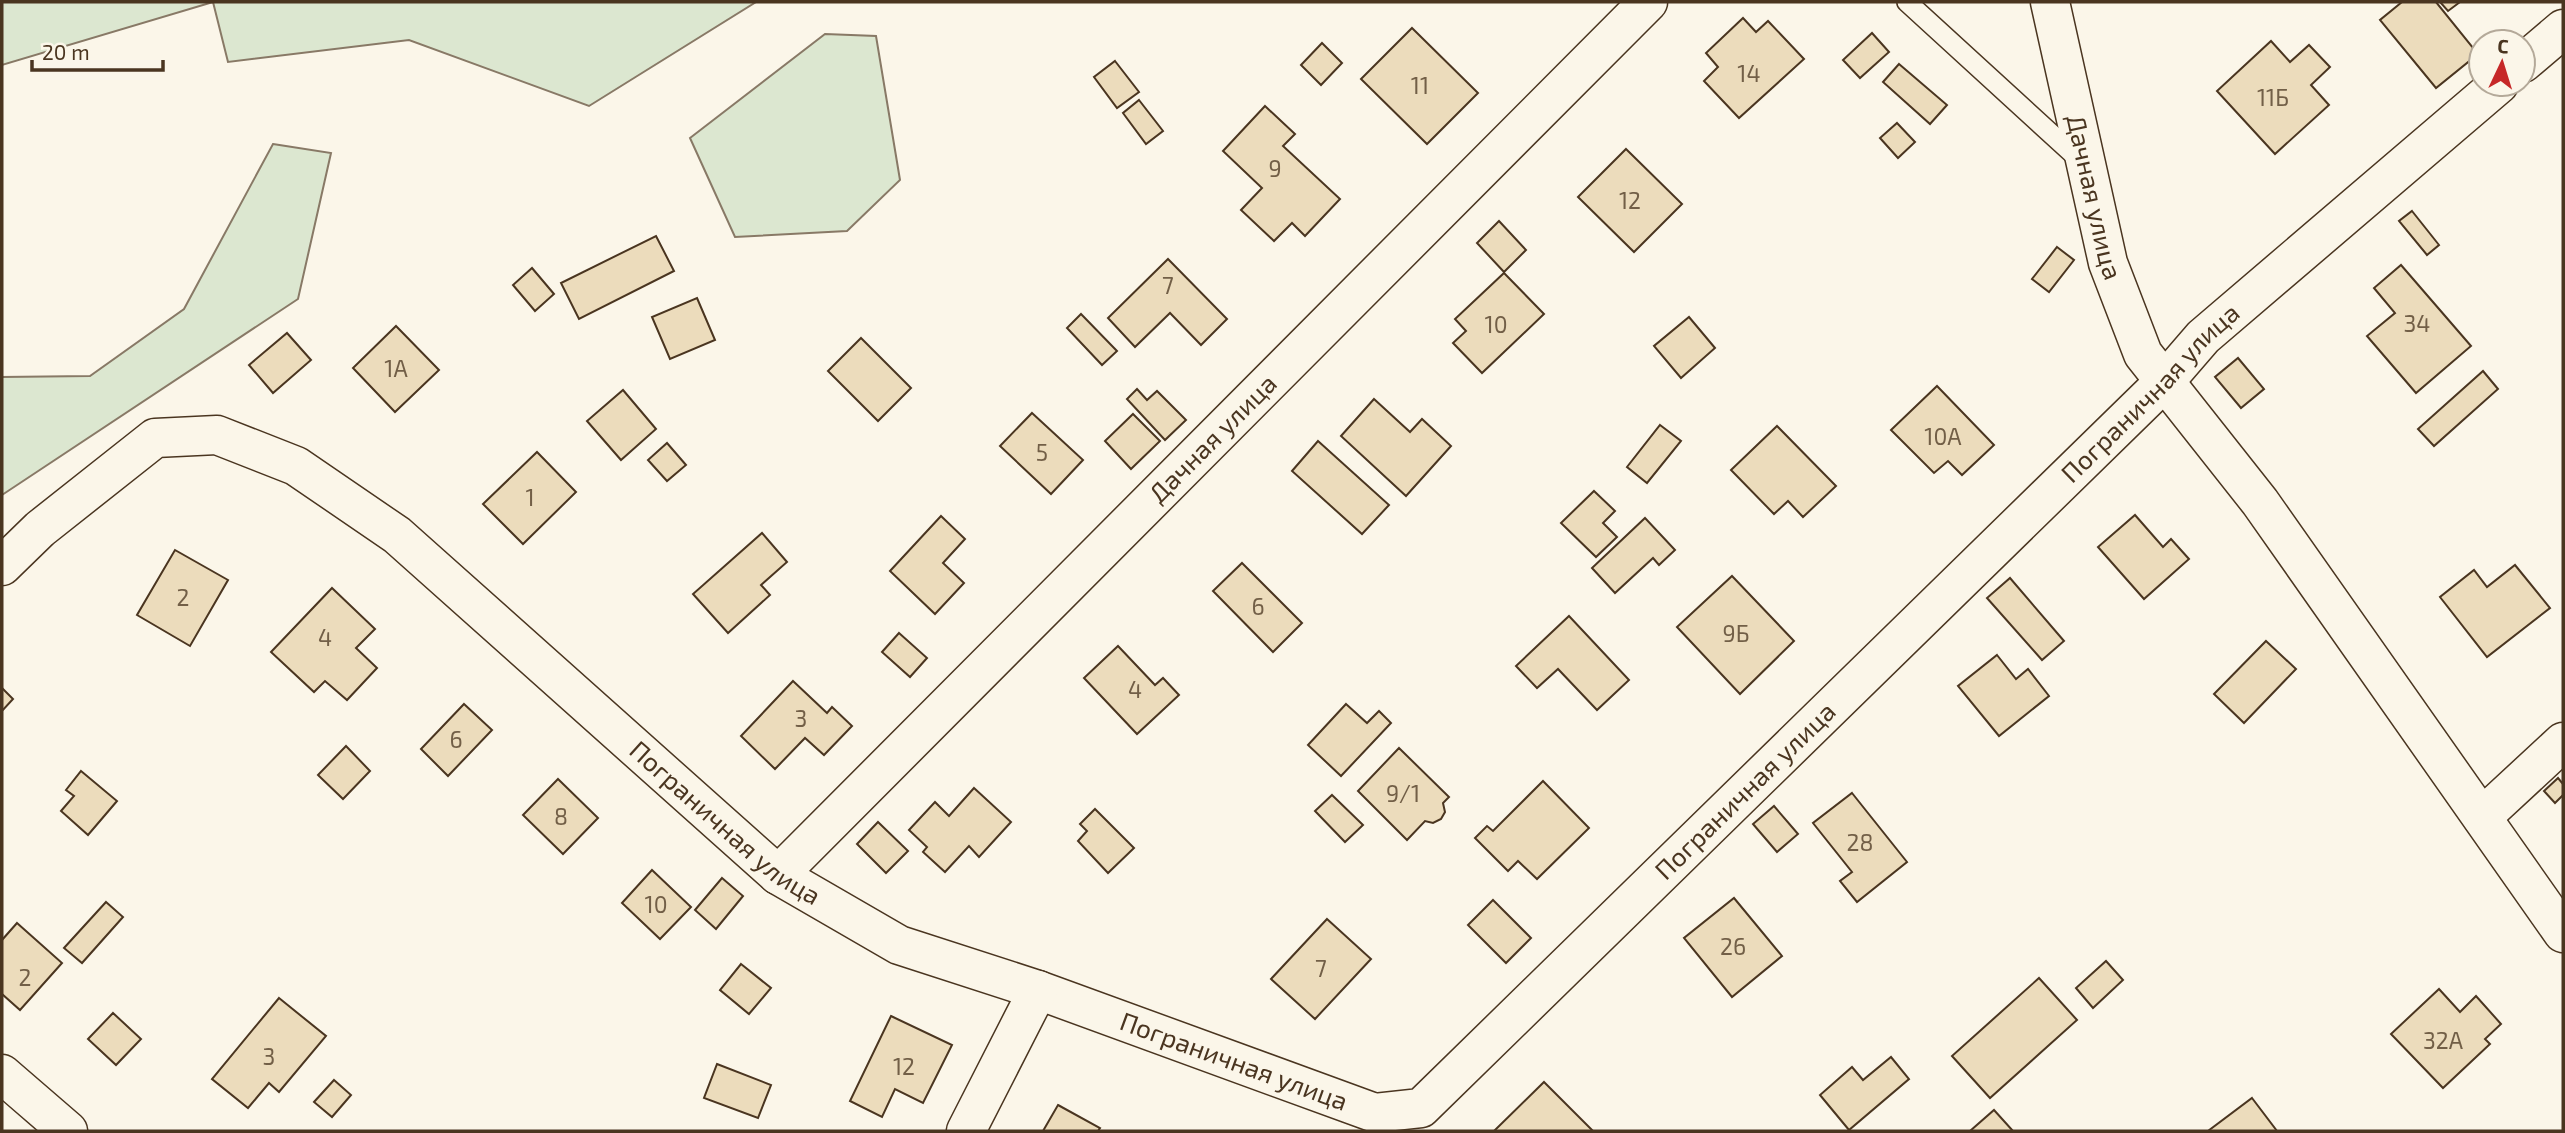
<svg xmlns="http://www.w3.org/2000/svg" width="2565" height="1133" font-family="'Exo 2',sans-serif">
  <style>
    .green { fill: #dce7d0; stroke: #887966; stroke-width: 2 }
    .building { fill: #ecdcbc; stroke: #4a3520; stroke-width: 2 }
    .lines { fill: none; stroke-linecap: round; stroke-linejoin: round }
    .lane-casing { stroke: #4a3520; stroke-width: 22 }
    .street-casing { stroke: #4a3520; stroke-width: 41 }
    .lane { stroke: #fbf6e9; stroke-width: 19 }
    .street { stroke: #fbf6e9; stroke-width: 38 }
    .labels { text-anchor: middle; stroke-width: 5; stroke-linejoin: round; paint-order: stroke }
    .number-label { font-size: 23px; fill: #725f47 }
    .street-label { font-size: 26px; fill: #4a3520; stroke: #fbf6e9 }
  </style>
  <rect width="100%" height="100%" fill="#fbf6e9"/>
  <g class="green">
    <polygon points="2,2 756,2 589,106 409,40 228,62 213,2 2,65"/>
    <polygon points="825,34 876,36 900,180 847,231 735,237 690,138"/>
    <polygon points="273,144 331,153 298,299 2,495 2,377 90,376 184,309"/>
  </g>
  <g class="building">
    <polygon points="2402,2 2436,2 2478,54 2436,88 2380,20"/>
    <polygon points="2440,2 2460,2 2448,11"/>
    <polygon points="1743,18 1756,32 1768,21 1804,59 1739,118 1704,81 1718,67 1706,53"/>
    <polygon points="1412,28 1478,93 1427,144 1361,79"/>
    <polygon points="1872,33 1889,52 1860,78 1843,60"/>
    <polygon points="2271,41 2290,62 2309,45 2330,67 2311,85 2329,105 2275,154 2217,91"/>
    <polygon points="1322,43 1342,63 1321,85 1301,65"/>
    <polygon points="1115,61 1139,92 1117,108 1094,77"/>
    <polygon points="1899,64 1947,105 1930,124 1883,82"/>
    <polygon points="1139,100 1163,131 1146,144 1123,113"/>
    <polygon points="1265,106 1295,134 1283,146 1340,199 1305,236 1292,223 1274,241 1241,210 1262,188 1223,151"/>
    <polygon points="1897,123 1915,142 1898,158 1880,138"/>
    <polygon points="1626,149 1682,204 1634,252 1578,197"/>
    <polygon points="2412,211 2439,245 2427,255 2399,221"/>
    <polygon points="1499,221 1526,250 1504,272 1477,243"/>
    <polygon points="656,236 674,271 579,319 561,283"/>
    <polygon points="2057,247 2074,260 2049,292 2032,279"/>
    <polygon points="1168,259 1227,319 1201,345 1170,313 1135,347 1108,318"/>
    <polygon points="2401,265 2471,346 2416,393 2367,336 2395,313 2374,288"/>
    <polygon points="532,268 554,294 535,311 513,285"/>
    <polygon points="1504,273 1544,314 1482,373 1453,343 1466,331 1455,319"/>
    <polygon points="697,298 715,340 670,359 652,317"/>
    <polygon points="1081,314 1117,351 1102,365 1067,328"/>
    <polygon points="1689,317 1715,348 1681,378 1654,346"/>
    <polygon points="396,326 439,370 395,412 353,368"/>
    <polygon points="287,333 311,360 273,393 249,365"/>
    <polygon points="861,338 911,388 878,421 828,371"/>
    <polygon points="2238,358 2264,389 2241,408 2215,377"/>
    <polygon points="2483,371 2498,389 2434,446 2418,429"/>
    <polygon points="1937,386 1994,445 1962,475 1948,461 1934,473 1891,430"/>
    <polygon points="1137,389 1147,400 1157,391 1186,420 1165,440 1127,399"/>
    <polygon points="623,390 656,429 621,460 587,421"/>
    <polygon points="1374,399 1410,432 1422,419 1451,446 1406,496 1341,436"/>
    <polygon points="1032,413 1083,460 1051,494 1000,446"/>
    <polygon points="1133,414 1160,441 1131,469 1105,441"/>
    <polygon points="1660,425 1681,441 1647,483 1627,467"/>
    <polygon points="1777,426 1836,486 1803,517 1788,501 1774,514 1731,470"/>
    <polygon points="1318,441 1389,505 1362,534 1292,471"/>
    <polygon points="667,443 686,465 667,481 648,460"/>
    <polygon points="537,452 576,492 523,544 483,504"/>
    <polygon points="1594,491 1615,511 1603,523 1617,537 1596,557 1561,523"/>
    <polygon points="2135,515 2163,547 2171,539 2189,559 2144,599 2098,547"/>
    <polygon points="941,516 965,539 943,563 964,583 935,614 890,571"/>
    <polygon points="1645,518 1675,550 1659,565 1653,558 1615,593 1592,568"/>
    <polygon points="762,533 787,562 761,585 770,595 728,633 693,594"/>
    <polygon points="175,550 228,580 190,646 137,615"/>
    <polygon points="1242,563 1302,623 1273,652 1213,591"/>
    <polygon points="2515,565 2550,608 2487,657 2440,597 2474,570 2487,587"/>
    <polygon points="1732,576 1794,641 1740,694 1677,627"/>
    <polygon points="2010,578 2064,641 2042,660 1987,598"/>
    <polygon points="332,588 375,629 356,648 377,668 347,700 325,681 314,692 271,652"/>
    <polygon points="1569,616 1629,680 1597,710 1558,669 1537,688 1516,666"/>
    <polygon points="899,633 927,658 910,677 882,652"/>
    <polygon points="2266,641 2296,669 2244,723 2214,694"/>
    <polygon points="1118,646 1155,685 1163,678 1179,695 1137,734 1084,678"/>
    <polygon points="1997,655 2016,679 2028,669 2049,696 1999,736 1958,686"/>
    <polygon points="793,681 827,713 832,707 852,726 824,755 805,738 775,769 741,736"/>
    <polygon points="2,688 13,699 2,711"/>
    <polygon points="464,704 492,730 448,776 421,749"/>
    <polygon points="1346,704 1367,723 1379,711 1391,723 1341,776 1308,745"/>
    <polygon points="346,746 370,771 343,799 318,775"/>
    <polygon points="1399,748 1449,797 1443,803 1445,812 1441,819 1433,823 1425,821 1407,840 1358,791"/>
    <polygon points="81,771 117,801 88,835 61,811 74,796 66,790"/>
    <polygon points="2558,778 2563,784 2563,795 2555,803 2544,791"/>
    <polygon points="558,779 598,818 563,854 523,815"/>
    <polygon points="1543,781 1589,828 1537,879 1518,861 1508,871 1475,838 1487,826 1493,831"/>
    <polygon points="974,788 1011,822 979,857 969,846 945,872 923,852 927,847 909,830 935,802 949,816"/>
    <polygon points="1852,793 1907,862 1857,902 1840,881 1852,872 1813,823"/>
    <polygon points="1332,795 1363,825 1345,842 1315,811"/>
    <polygon points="1774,806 1798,834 1777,852 1753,824"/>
    <polygon points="1095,809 1134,848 1108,873 1078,841 1087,831 1080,824"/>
    <polygon points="878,822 908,851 886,873 857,844"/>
    <polygon points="652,870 691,907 660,939 622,903"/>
    <polygon points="722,878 743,896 716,929 695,910"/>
    <polygon points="1734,898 1782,956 1732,997 1684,938"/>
    <polygon points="1493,900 1531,938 1506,963 1468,925"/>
    <polygon points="106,902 123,917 82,963 64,948"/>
    <polygon points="1327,919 1371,959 1315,1019 1271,979"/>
    <polygon points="17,923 62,963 20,1010 2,994 2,940"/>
    <polygon points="2106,961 2123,980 2093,1008 2076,988"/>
    <polygon points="741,964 771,988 749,1014 720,990"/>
    <polygon points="2039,978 2077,1020 1990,1098 1952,1056"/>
    <polygon points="2439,989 2460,1012 2476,996 2501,1024 2485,1039 2490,1044 2443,1088 2391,1034"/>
    <polygon points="279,998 326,1036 279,1092 269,1083 248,1108 212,1079"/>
    <polygon points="113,1013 141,1039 116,1065 88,1039"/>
    <polygon points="891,1016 952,1045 923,1103 895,1089 882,1117 850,1101"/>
    <polygon points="1891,1057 1909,1079 1849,1130 1820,1095 1852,1067 1863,1080"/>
    <polygon points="717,1064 771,1085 758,1118 704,1098"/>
    <polygon points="334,1080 351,1095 332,1117 314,1102"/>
    <polygon points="1544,1082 1593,1131 1494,1131"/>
    <polygon points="2252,1098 2277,1131 2208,1131"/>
    <polygon points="1058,1105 1100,1128 1098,1131 1043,1131"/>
    <polygon points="1994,1110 2013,1131 1970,1131"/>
  </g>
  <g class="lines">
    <defs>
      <polyline id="lane" points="1907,2 2082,162"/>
      <g id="street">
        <path id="s1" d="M2050,2L2108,263L2143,354L2260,502L2563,933"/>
        <polyline points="2523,63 2563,29"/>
        <path id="s2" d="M2,566L40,529L155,438L217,435L296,466L397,535L778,875L899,945L1038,990L1375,1113L1421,1108L2165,381L2203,337L2499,84"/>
        <polyline points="2482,817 2563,742"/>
        <path id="s3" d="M778,875L1648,2"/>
        <polyline points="2,1074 68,1131"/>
        <polyline points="966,1131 1038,990"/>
      </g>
    </defs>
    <use href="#lane" class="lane-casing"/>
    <use href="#street" class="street-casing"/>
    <use href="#lane" class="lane"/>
    <use href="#street" class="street"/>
  </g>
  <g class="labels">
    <g class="number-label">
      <text x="1749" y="82">14</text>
      <text x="1420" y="94">11</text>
      <text x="2273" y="106">11Б</text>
      <text x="1275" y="177">9</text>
      <text x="1630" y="209">12</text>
      <text x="1168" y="294">7</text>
      <text x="2417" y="332">34</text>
      <text x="1496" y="333">10</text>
      <text x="396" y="377">1А</text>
      <text x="1943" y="445">10А</text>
      <text x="1042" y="461">5</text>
      <text x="530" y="506">1</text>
      <text x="183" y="606">2</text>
      <text x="1258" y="615">6</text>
      <text x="1736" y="642">9Б</text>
      <text x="325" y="646">4</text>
      <text x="1135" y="698">4</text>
      <text x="801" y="727">3</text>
      <text x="456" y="748">6</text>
      <text x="1403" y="802">9/1</text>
      <text x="561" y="825">8</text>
      <text x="1860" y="851">28</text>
      <text x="656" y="913">10</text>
      <text x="1733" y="955">26</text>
      <text x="1321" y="977">7</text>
      <text x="25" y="986">2</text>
      <text x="2443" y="1049">32А</text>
      <text x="269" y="1065">3</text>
      <text x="904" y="1075">12</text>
    </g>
    <g class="street-label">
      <text dy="9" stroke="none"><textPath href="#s1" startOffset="200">Дачная улица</textPath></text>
      <text dy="9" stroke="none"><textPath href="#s2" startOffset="2692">Пограничная улица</textPath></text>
      <text dy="9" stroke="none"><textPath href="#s3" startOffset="616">Дачная улица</textPath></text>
      <text dy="9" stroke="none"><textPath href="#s2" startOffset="2124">Пограничная улица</textPath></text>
      <text dy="9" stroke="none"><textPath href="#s2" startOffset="906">Пограничная улица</textPath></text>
      <text dy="9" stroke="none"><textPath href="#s2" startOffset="1474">Пограничная улица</textPath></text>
    </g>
  </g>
  <rect width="2565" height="1133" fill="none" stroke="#4a3520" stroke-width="7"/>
  <g transform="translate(2502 63) rotate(4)"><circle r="33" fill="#fbf6e9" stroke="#b4a999" stroke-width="2"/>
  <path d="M0-5L12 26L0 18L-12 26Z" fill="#c62828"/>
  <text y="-10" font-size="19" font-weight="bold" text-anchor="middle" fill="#4a3520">С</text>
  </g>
  <path d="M32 60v10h131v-10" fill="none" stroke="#4a3520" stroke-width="3.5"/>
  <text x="42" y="60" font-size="21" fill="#4a3520" stroke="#fbf6e9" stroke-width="5" paint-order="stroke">20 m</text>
</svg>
